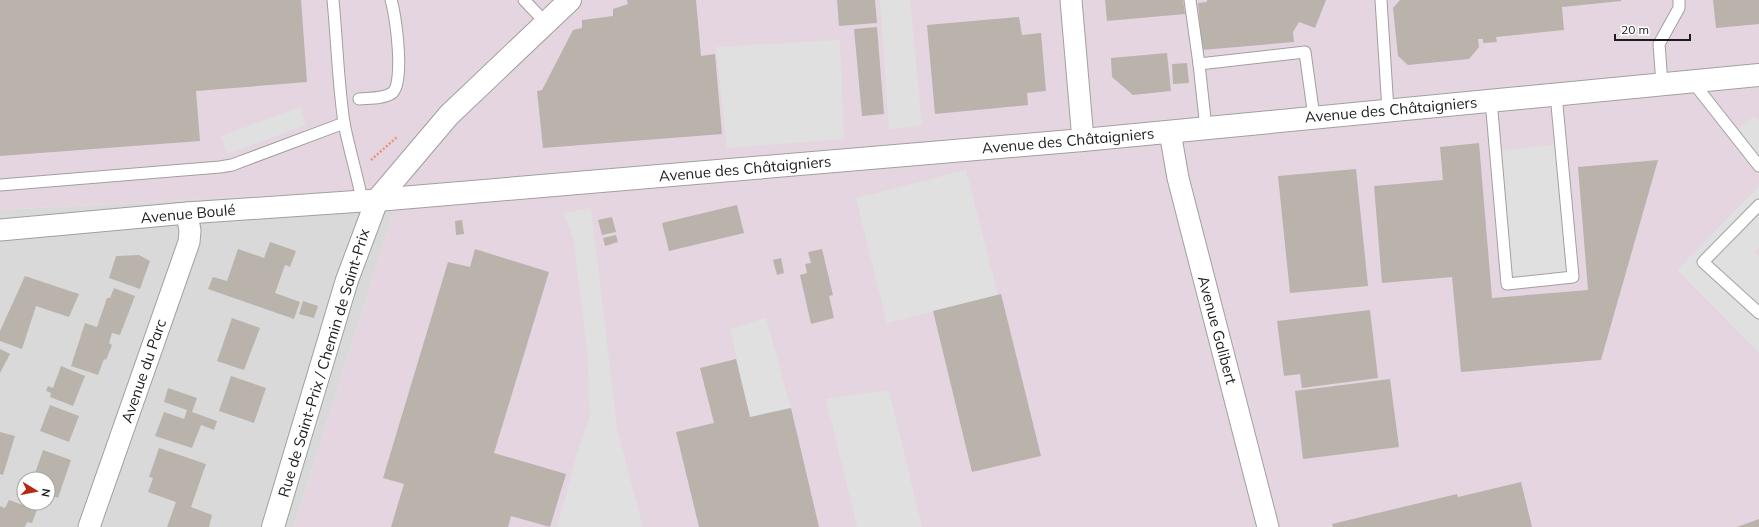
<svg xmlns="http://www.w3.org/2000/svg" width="1759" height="527" font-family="Mulish,sans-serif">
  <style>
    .residential { fill: #dad9d9; fill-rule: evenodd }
    .industrial { fill: #e5d5e0 }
    .parking { fill: #e0e0e0 }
    .building { fill: #b9b3ac }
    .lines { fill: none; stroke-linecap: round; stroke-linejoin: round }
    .service-casing { stroke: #a0a0a0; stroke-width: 13 }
    .minor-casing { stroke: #a0a0a0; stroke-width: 23 }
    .tertiary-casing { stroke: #a0a0a0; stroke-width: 24 }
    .path { stroke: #ec9275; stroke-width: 2.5; stroke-dasharray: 2 2; stroke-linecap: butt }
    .service { stroke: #fff; stroke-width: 11 }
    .minor { stroke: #fff; stroke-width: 21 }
    .tertiary { stroke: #fff; stroke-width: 22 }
    .labels { text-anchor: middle; stroke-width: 3; stroke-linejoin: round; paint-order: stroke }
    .street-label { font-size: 15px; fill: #1c1c1c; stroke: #fff }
  </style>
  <rect width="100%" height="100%" fill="#edebe3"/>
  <path class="residential" d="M401,189L294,527H0V210ZM24,479H48V503H24Z"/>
  <polygon class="industrial" points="0,0 1759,0 1759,527 294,527 401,189 0,210"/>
  <g class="parking">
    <polygon points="880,0 910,0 922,125 889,130"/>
    <polygon points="840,40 844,139 727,148 716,47"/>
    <polygon points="300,107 306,125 227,154 221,136"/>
    <polygon points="1754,116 1759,121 1759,166 1733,133"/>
    <polygon points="1561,144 1573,277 1507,284 1495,151"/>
    <polygon points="966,170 998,295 887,323 856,198"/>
    <polygon points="1759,186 1759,247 1755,252 1759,257 1759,353 1677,270"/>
    <polygon points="591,208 617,428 643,527 557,527 579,447 590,417 588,355 573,238 564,213"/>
    <polygon points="766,318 791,408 750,417 730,329"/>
    <polygon points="889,390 922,527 857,527 826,399"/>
  </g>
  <g class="building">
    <polygon points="0,0 301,0 307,82 196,91 200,141 0,156"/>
    <polygon points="627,0 696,0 701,56 715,54 722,134 543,148 537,91 542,90 573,30 582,28 582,20 613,16 613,9 628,4"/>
    <polygon points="837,0 875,0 877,23 839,26"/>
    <polygon points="1105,0 1183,0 1185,14 1107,21"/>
    <polygon points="1207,0 1326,0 1315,28 1299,22 1293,32 1294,42 1202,50 1198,3 1207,2"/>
    <polygon points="1400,0 1621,0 1621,1 1562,7 1564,30 1496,37 1497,42 1483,43 1483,39 1478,39 1479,47 1469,59 1408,65 1398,56 1393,8"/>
    <polygon points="1713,0 1759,0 1759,24 1716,28"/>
    <polygon points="1019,17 1022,35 1041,33 1046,91 1027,93 1028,105 935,114 927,25"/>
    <polygon points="877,27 884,114 862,116 854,29"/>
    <polygon points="1167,53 1171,91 1133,95 1112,77 1111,58"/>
    <polygon points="1187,63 1189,83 1173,84 1172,64"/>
    <polygon points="1479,143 1492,298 1588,290 1578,167 1658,160 1601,360 1461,372 1452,277 1382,283 1374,186 1443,180 1440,147"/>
    <polygon points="1356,169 1368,286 1290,293 1278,176"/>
    <polygon points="737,205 744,233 669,251 662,223"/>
    <polygon points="612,217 616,232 602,235 598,220"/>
    <polygon points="462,220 464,234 456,235 455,221"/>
    <polygon points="616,235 618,242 605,246 603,238"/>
    <polygon points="270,242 296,251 290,267 285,265 275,293 300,302 294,319 208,289 213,277 227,281 238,249 264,258"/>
    <polygon points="475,249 549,272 494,453 566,474 550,527 511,516 508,527 391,527 404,484 383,478 448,262 470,267"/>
    <polygon points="822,249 833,295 829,296 834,318 811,324 800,275 807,273 805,264 811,263 808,252"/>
    <polygon points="139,255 150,261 140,289 109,278 116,256"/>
    <polygon points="781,258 784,273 777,275 773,260"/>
    <polygon points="25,276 79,294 69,317 36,306 22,349 0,341 0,331"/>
    <polygon points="114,288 135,296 120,335 112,333 109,343 112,345 106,360 104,359 98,375 71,366 85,323 97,327 107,298 110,298"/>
    <polygon points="1001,294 1041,456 972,472 933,311"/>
    <polygon points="303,301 318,306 314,318 299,314"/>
    <polygon points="1370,310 1378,378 1302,388 1300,374 1284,376 1277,321"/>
    <polygon points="232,318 260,328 244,370 217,361"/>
    <polygon points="0,349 10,354 0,373"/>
    <polygon points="736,359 750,417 791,408 819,527 699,527 676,432 714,423 700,368"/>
    <polygon points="61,366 85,376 73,406 50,397 51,393 46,391 48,386 53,388"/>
    <polygon points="231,376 266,388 254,423 219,411"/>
    <polygon points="1390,379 1399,447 1303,459 1295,391"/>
    <polygon points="168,388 197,398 192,412 217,421 214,430 201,425 192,448 155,436 164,412 184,419 187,410 164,402"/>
    <polygon points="50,405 79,416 69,442 40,431"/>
    <polygon points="0,432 15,436 3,475 0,474"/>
    <polygon points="159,448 206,464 191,507 212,515 209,527 167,527 176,502 148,492 153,478 149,477"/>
    <polygon points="43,450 71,460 58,498 48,494 48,479 33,479"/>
    <polygon points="1521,482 1532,527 1333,527 1332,524 1457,494 1458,497"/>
    <polygon points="9,500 37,510 32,523 27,522 25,527 0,527 0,506 5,508"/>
    <polygon points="1759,519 1759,527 1737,527"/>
  </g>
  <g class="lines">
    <defs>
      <g id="service">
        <path d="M333,0C337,41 338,82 344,123C349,149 357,174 362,200"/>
        <polyline points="524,0 546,23"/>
        <polyline points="1190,0 1199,64"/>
        <polyline points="1381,0 1388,110"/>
        <polyline points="1692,81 1759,166"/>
        <polyline points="1662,84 1659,44 1679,8 1679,0"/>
        <path d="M359,99C369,98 383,99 392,93C405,84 396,15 391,0"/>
        <polyline points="1491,100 1507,284 1573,277 1556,94"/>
        <polyline points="1206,128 1199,64 1305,52 1314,117"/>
        <polyline points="0,185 220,167 232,165 344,123"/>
        <polyline points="1759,205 1703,262 1759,313"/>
      </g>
      <g id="minor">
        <polyline points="1071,0 1083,140"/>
        <polyline points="1170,132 1178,178 1268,527"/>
        <polyline points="0,230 187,213 377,200"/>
        <polyline points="89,527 189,242 190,231 187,213"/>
      </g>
      <g id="tertiary">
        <polyline points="377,200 1083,140 1759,75"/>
        <polyline points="273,527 347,280 377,200 449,115 570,0"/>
      </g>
    </defs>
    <use href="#service" class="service-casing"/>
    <use href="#minor" class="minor-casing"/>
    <use href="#tertiary" class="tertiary-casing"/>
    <polyline class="path" points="371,160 397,137"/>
    <use href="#service" class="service"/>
    <use href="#minor" class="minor"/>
    <use href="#tertiary" class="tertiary"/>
  </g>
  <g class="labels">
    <g class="street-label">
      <text transform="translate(1391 110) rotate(-5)" y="5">Avenue des Châtaigniers</text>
      <text transform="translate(1068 141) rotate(-5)" y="5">Avenue des Châtaigniers</text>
      <text transform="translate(745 169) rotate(-5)" y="5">Avenue des Châtaigniers</text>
      <text transform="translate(188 214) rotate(-5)" y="5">Avenue Boulé</text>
      <text transform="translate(1217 330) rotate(75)" y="5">Avenue Galibert</text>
      <text transform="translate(324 363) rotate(-73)" y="5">Rue de Saint-Prix / Chemin de Saint-Prix</text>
      <text transform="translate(144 371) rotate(-71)" y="5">Avenue du Parc</text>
    </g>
  </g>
  <g transform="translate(36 491) rotate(100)"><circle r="19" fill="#ffffff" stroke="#a4a4a4"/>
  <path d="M0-3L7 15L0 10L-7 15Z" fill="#b52a13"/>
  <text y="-6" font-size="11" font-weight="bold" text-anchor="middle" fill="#1c1c1c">N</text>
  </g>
  <path d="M1615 34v6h75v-6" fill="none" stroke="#1c1c1c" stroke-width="2"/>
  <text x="1621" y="34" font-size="12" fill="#1c1c1c" stroke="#ffffff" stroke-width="3" paint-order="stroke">20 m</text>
</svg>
